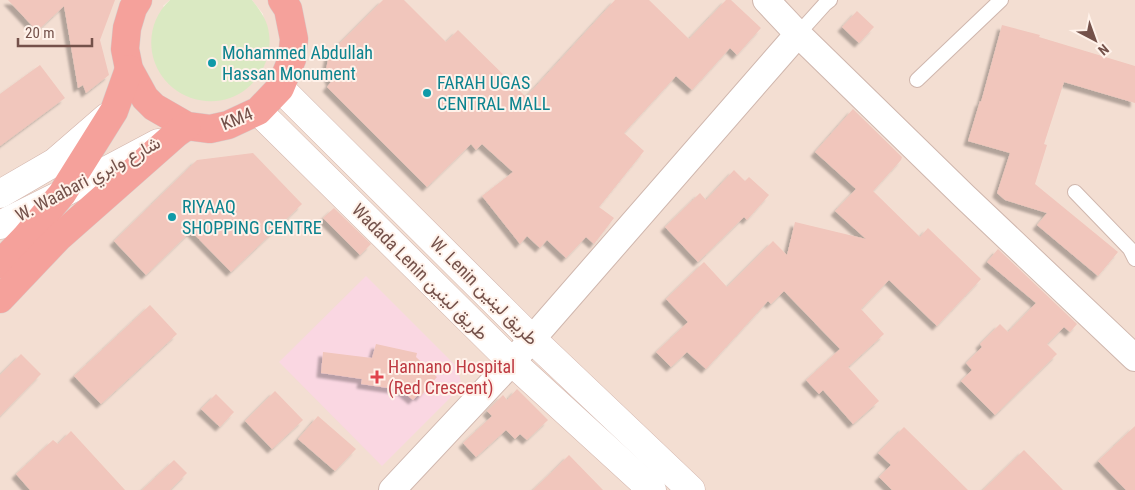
<svg xmlns="http://www.w3.org/2000/svg" width="1135" height="490" font-family="'Roboto Condensed',Vazirmatn,sans-serif">
  <style>
    .residential { fill: #f3ded2 }
    .medical { fill: #fad7e2 }
    .green { fill: #dae9c2 }
    .building { fill: #f1c6bc; filter: url(#shadow) }
    .lines { fill: none; stroke-linecap: round; stroke-linejoin: round }
    .lane-casing { stroke: #cfb6ad; stroke-width: 16 }
    .street-casing { stroke: #cfb6ad; stroke-width: 28 }
    .secondary-casing { stroke: #d2b4ab; stroke-width: 29 }
    .highway-casing { stroke: #d8cecc; stroke-width: 29 }
    .lane { stroke: #fff; stroke-width: 14 }
    .street { stroke: #fff; stroke-width: 26 }
    .secondary { stroke: #fff; stroke-width: 28 }
    .highway { stroke: #f5a19b; stroke-width: 28 }
    .culture-dot { fill: #0f9aa8; stroke: #fff2ea; stroke-width: 2 }
    .health-dot { fill: #e0444e; stroke: #fff2ea; stroke-width: 2 }
    .labels { text-anchor: middle; stroke-width: 4; stroke-linejoin: round; paint-order: stroke }
    .culture-label { font-size: 18px; fill: #0d838f; stroke: #fff2ea; text-anchor: start }
    .street-label { font-size: 18px; fill: #74514a; stroke: #fff2ea }
    .health-label { font-size: 18px; fill: #be3a42; stroke: #fff2ea; text-anchor: start }
  </style>
  <defs>
    <filter id="shadow"><feDropShadow dx="-4.5" dy="4.5" stdDeviation="1" flood-color="#0004"/></filter>
  </defs>
  <rect width="100%" height="100%" fill="#fceee4"/>
  <polygon class="residential" points="0,0 170,0 163,6 247,88 261,73 268,54 263,14 252,0 1135,0 1135,490 0,490"/>
  <polygon class="medical" points="366,276 457,367 462,386 382,466 279,362"/>
  <path class="green" d="M170,0H252C260,10 268,21 269,34C273,60 256,89 230,98C196,110 158,88 152,52C149,33 155,14 170,0Z"/>
  <g class="building">
    <polygon points="8,0 115,0 100,40 109,75 86,93 83,85 78,88 64,6 37,31"/>
    <polygon points="383,0 404,0 446,42 458,30 526,97 615,0 649,0 689,39 726,0 731,0 761,28 737,55 730,48 692,90 676,76 624,133 644,151 599,207 614,218 594,244 586,237 566,258 547,240 540,248 527,236 520,244 482,196 513,172 482,144 476,150 471,144 427,187 327,87 331,82 326,70 329,54"/>
    <polygon points="857,11 874,27 859,43 842,27"/>
    <polygon points="1002,25 1040,35 1039,37 1135,66 1135,103 1064,82 1044,144 1047,145 1035,184 1118,252 1098,276 1037,225 1047,213 1005,200 997,193 1010,153 968,141 980,101 981,102"/>
    <polygon points="40,65 65,98 0,146 0,94"/>
    <polygon points="853,109 902,157 901,160 873,191 920,237 928,228 981,279 937,326 889,280 861,309 884,334 848,367 879,401 853,424 823,390 819,394 806,380 840,349 784,291 771,304 768,301 706,369 687,352 671,367 656,352 688,322 666,299 704,262 727,287 773,241 787,255 795,222 866,239 835,211 856,189 815,152"/>
    <polygon points="253,153 302,204 231,272 191,231 146,275 114,241 197,160"/>
    <polygon points="734,170 745,181 749,177 769,195 747,220 744,217 698,262 665,227 700,193 706,200"/>
    <polygon points="334,208 371,244 360,255 323,218"/>
    <polygon points="998,249 1077,324 1070,332 1064,327 1047,344 1057,354 995,415 961,381 972,370 966,363 982,347 980,344 1000,324 1008,332 1036,303 987,262"/>
    <polygon points="150,305 177,334 101,404 74,376"/>
    <polygon points="376,344 417,353 416,357 437,377 420,397 418,395 413,400 401,390 361,384 362,379 321,373 323,352 372,358"/>
    <polygon points="21,354 41,374 0,416 0,375"/>
    <polygon points="517,389 548,420 527,440 520,434 515,439 506,430 476,457 463,443 492,416 487,411 503,395 507,400"/>
    <polygon points="275,391 303,420 272,449 245,421"/>
    <polygon points="216,394 234,412 220,427 201,409"/>
    <polygon points="318,416 356,449 335,471 298,439"/>
    <polygon points="1135,426 1135,490 1126,490 1098,461"/>
    <polygon points="904,427 968,490 892,490 879,477 891,465 878,453"/>
    <polygon points="71,431 125,490 30,490 16,474 53,440 58,444"/>
    <polygon points="1024,450 1063,490 983,490"/>
    <polygon points="569,455 603,490 533,490 555,469"/>
    <polygon points="174,460 187,473 170,490 142,490"/>
  </g>
  <g class="lines">
    <defs>
      <g id="lane">
        <polyline points="798,34 825,4 830,0"/>
        <polyline points="917,80 1001,0"/>
        <polyline points="1075,192 1130,249 1135,259"/>
      </g>
      <g id="street">
        <polyline points="766,0 798,34 964,196 1135,358"/>
        <polyline points="392,490 512,362 798,34"/>
      </g>
      <g id="secondary">
        <polyline points="280,88 531,338 691,490"/>
        <polyline points="258,111 512,362 652,490"/>
        <polyline points="0,194 55,162 107,117"/>
        <polyline points="0,225 62,194 158,143"/>
      </g>
      <g id="highway">
        <polyline points="138,0 133,8 127,28 125,49 129,69 145,98 154,107 187,126 210,129 228,125 258,111 280,88 292,59 294,39 288,9 282,0"/>
        <polyline points="0,264 25,238 62,194 114,111 129,69"/>
        <polyline points="0,299 58,238 177,133 187,126"/>
      </g>
    </defs>
    <use href="#lane" class="lane-casing"/>
    <use href="#street" class="street-casing"/>
    <use href="#secondary" class="secondary-casing"/>
    <use href="#highway" class="highway-casing"/>
    <use href="#lane" class="lane"/>
    <use href="#street" class="street"/>
    <use href="#secondary" class="secondary"/>
    <use href="#highway" class="highway"/>
  </g>
  <g class="culture-dot">
    <circle cx="212" cy="63" r="5"/>
    <circle cx="427" cy="93" r="5"/>
    <circle cx="172" cy="217" r="5"/>
  </g>
  <path class="health-dot" d="M374.5 369.5h5v5h5v5h-5v5h-5v-5h-5v-5h5z"/>
  <g class="labels">
    <g class="culture-label">
      <text x="222" y="59">Mohammed Abdullah<tspan x="222" dy="21">Hassan Monument</tspan></text>
      <text x="437" y="89">FARAH UGAS<tspan x="437" dy="21">CENTRAL MALL</tspan></text>
      <text x="182" y="213">RIYAAQ<tspan x="182" dy="21">SHOPPING CENTRE</tspan></text>
    </g>
    <g class="street-label">
      <text transform="translate(237 119) rotate(-22)" y="6">KM4</text>
      <text transform="translate(88 179) rotate(-28)" y="6">W. Waabari شارع وابري</text>
      <text transform="translate(420 272) rotate(45)" y="6">Wadada Lenin طريق لينين</text>
      <text transform="translate(484 291) rotate(45)" y="6">W. Lenin طريق لينين</text>
    </g>
    <g class="health-label">
      <text x="388" y="373">Hannano Hospital<tspan x="388" dy="21">(Red Crescent)</tspan></text>
    </g>
  </g>
  <g transform="translate(1095 40) rotate(139)" stroke="#fff2ea" stroke-width="4" paint-order="stroke">
  <path d="M0-4L9 19L0 12L-9 19Z" fill="#74514a"/>
  <text y="-8" font-size="14" font-weight="bold" text-anchor="middle" fill="#74514a">N</text>
  </g>
  <path d="M18 38v8h74v-8" fill="none" stroke="#74514a" stroke-width="2.5"/>
  <text x="25" y="38" font-size="15" fill="#74514a" stroke="#fff2ea" stroke-width="4" paint-order="stroke">20 m</text>
</svg>
